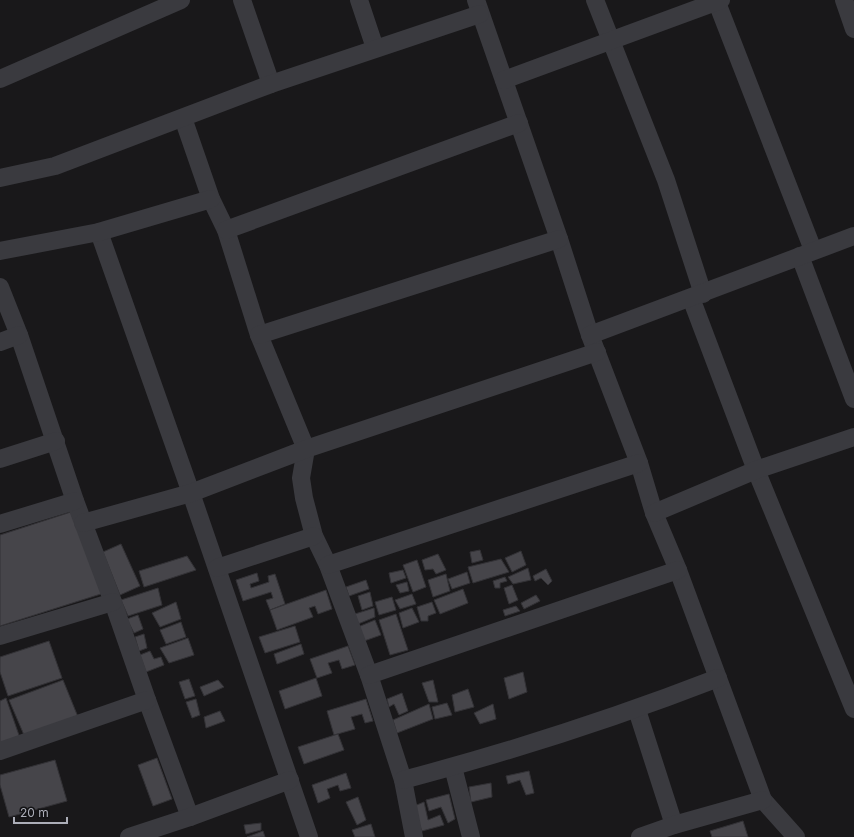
<svg xmlns="http://www.w3.org/2000/svg" width="854" height="837" font-family="Inter,sans-serif">
  <style>
    .building { fill: #46454a; stroke: #333236 }
    .lines { fill: none; stroke-linecap: round; stroke-linejoin: round }
    .minor { stroke: #3a3a3f; stroke-width: 18 }
  </style>
  <rect width="100%" height="100%" fill="#19181a"/>
  <g class="building">
    <polygon points="77,510 104,593 0,626 0,535"/>
    <polygon points="121,544 140,586 120,595 103,552"/>
    <polygon points="480,550 483,560 472,563 470,552"/>
    <polygon points="521,551 526,565 512,572 505,558"/>
    <polygon points="438,554 446,570 436,574 433,569 425,570 422,560"/>
    <polygon points="187,556 196,570 144,587 139,571"/>
    <polygon points="501,559 509,572 473,583 468,567"/>
    <polygon points="417,560 426,587 413,592 403,565"/>
    <polygon points="528,568 531,580 513,584 508,577"/>
    <polygon points="546,569 552,581 548,585 541,578 535,581 533,576"/>
    <polygon points="403,570 406,578 391,583 389,573"/>
    <polygon points="467,572 470,583 452,589 448,579"/>
    <polygon points="257,573 259,581 250,584 251,588 269,582 268,576 275,574 285,604 270,610 266,600 273,598 271,592 243,601 236,580"/>
    <polygon points="446,574 450,591 433,597 428,580"/>
    <polygon points="505,577 507,581 500,583 500,588 495,588 493,581"/>
    <polygon points="366,580 369,589 349,596 346,587"/>
    <polygon points="407,582 409,591 400,593 396,585"/>
    <polygon points="512,585 518,600 509,604 504,588"/>
    <polygon points="158,588 162,605 128,616 121,600"/>
    <polygon points="463,589 468,603 440,614 434,600"/>
    <polygon points="326,590 332,609 318,614 315,606 309,608 313,617 277,630 270,610"/>
    <polygon points="370,592 373,606 362,610 358,596"/>
    <polygon points="412,594 416,604 400,609 395,600"/>
    <polygon points="536,595 540,601 524,609 521,603"/>
    <polygon points="392,597 396,610 379,615 375,602"/>
    <polygon points="176,602 181,619 160,627 152,613"/>
    <polygon points="432,602 436,613 428,616 428,621 421,621 417,607"/>
    <polygon points="516,606 520,611 505,616 503,610"/>
    <polygon points="374,608 375,617 358,624 355,614"/>
    <polygon points="412,608 419,622 403,628 399,613"/>
    <polygon points="396,614 408,650 390,655 379,620"/>
    <polygon points="138,615 143,629 134,633 127,619"/>
    <polygon points="375,620 381,635 364,641 358,627"/>
    <polygon points="181,622 186,637 166,644 160,630"/>
    <polygon points="295,626 300,642 265,653 259,637"/>
    <polygon points="144,634 147,648 139,651 135,637"/>
    <polygon points="188,638 194,655 169,663 160,648"/>
    <polygon points="49,641 62,678 8,696 0,672 0,657"/>
    <polygon points="301,644 304,654 277,664 274,654"/>
    <polygon points="348,646 355,665 342,669 339,660 328,663 332,673 317,678 310,659"/>
    <polygon points="150,651 154,659 161,657 164,665 146,672 140,655"/>
    <polygon points="523,672 527,692 509,699 504,678"/>
    <polygon points="316,678 322,696 285,709 279,691"/>
    <polygon points="189,679 195,696 185,699 179,682"/>
    <polygon points="63,680 78,717 24,735 9,700"/>
    <polygon points="218,680 224,687 204,696 200,687"/>
    <polygon points="433,680 438,702 429,702 422,683"/>
    <polygon points="468,689 474,707 455,712 452,695"/>
    <polygon points="402,693 408,711 399,715 394,704 389,707 387,699"/>
    <polygon points="6,698 21,741 0,747 0,701"/>
    <polygon points="196,699 200,715 192,718 186,702"/>
    <polygon points="366,699 373,721 365,723 362,714 351,717 355,729 334,735 327,711"/>
    <polygon points="447,703 452,715 435,719 432,707"/>
    <polygon points="429,704 433,719 397,733 393,720"/>
    <polygon points="493,704 496,719 480,724 474,713"/>
    <polygon points="220,711 225,721 206,728 204,717"/>
    <polygon points="338,734 344,750 304,764 298,747"/>
    <polygon points="157,758 172,799 153,806 138,765"/>
    <polygon points="55,760 67,801 9,817 0,785 0,775"/>
    <polygon points="529,771 534,793 526,795 520,780 508,784 506,776"/>
    <polygon points="346,773 351,788 340,791 338,785 327,789 330,798 318,803 312,785"/>
    <polygon points="491,783 492,797 471,802 469,787"/>
    <polygon points="449,794 455,819 448,823 441,807 429,811 426,800"/>
    <polygon points="358,797 366,820 357,825 346,802"/>
    <polygon points="424,802 428,820 440,815 444,825 422,831 412,807"/>
    <polygon points="743,821 748,837 712,837 710,831"/>
    <polygon points="261,823 261,830 246,834 244,825"/>
    <polygon points="371,824 375,837 355,837 352,830"/>
    <polygon points="263,831 265,837 247,837"/>
  </g>
  <g class="lines">
    <g class="minor">
      <polyline points="242,0 271,84"/>
      <polyline points="359,0 375,48"/>
      <polyline points="476,0 559,239 590,335 639,463 654,513 678,570 763,800 796,837"/>
      <polyline points="595,0 666,180 703,294"/>
      <polyline points="716,0 813,250"/>
      <polyline points="844,0 854,29"/>
      <polyline points="0,79 181,0"/>
      <polyline points="504,80 721,0"/>
      <polyline points="183,118 211,199 226,230 259,335 306,449 301,478 304,498 314,536 328,565 369,675 403,780 414,837"/>
      <polyline points="0,178 55,166 271,84 480,14"/>
      <polyline points="226,230 519,123"/>
      <polyline points="99,232 191,493 309,837"/>
      <polyline points="0,251 99,232 211,199"/>
      <polyline points="800,256 854,399"/>
      <polyline points="0,287 19,335 75,501 113,602 147,700 190,817"/>
      <polyline points="691,298 756,470 854,709"/>
      <polyline points="259,335 559,239"/>
      <polyline points="590,335 854,236"/>
      <polyline points="0,342 19,335"/>
      <polyline points="0,459 56,441"/>
      <polyline points="654,513 756,470 854,437"/>
      <polyline points="83,523 191,493 306,449 597,352"/>
      <polyline points="0,524 75,501"/>
      <polyline points="328,565 639,463"/>
      <polyline points="217,568 314,536"/>
      <polyline points="0,636 113,602"/>
      <polyline points="369,675 678,570"/>
      <polyline points="637,710 674,825"/>
      <polyline points="0,751 147,700"/>
      <polyline points="453,767 471,837"/>
      <path d="M403,780C509,752 615,718 718,678"/>
      <polyline points="129,837 190,817 290,780"/>
      <polyline points="640,837 674,825 763,800"/>
    </g>
  </g>
  <path d="M14 817v6h53v-6" fill="none" stroke="#acaeb8" stroke-width="2"/>
  <text x="20" y="817" font-size="12" fill="#acaeb8" stroke="#131315" stroke-width="3" paint-order="stroke">20 m</text>
</svg>
